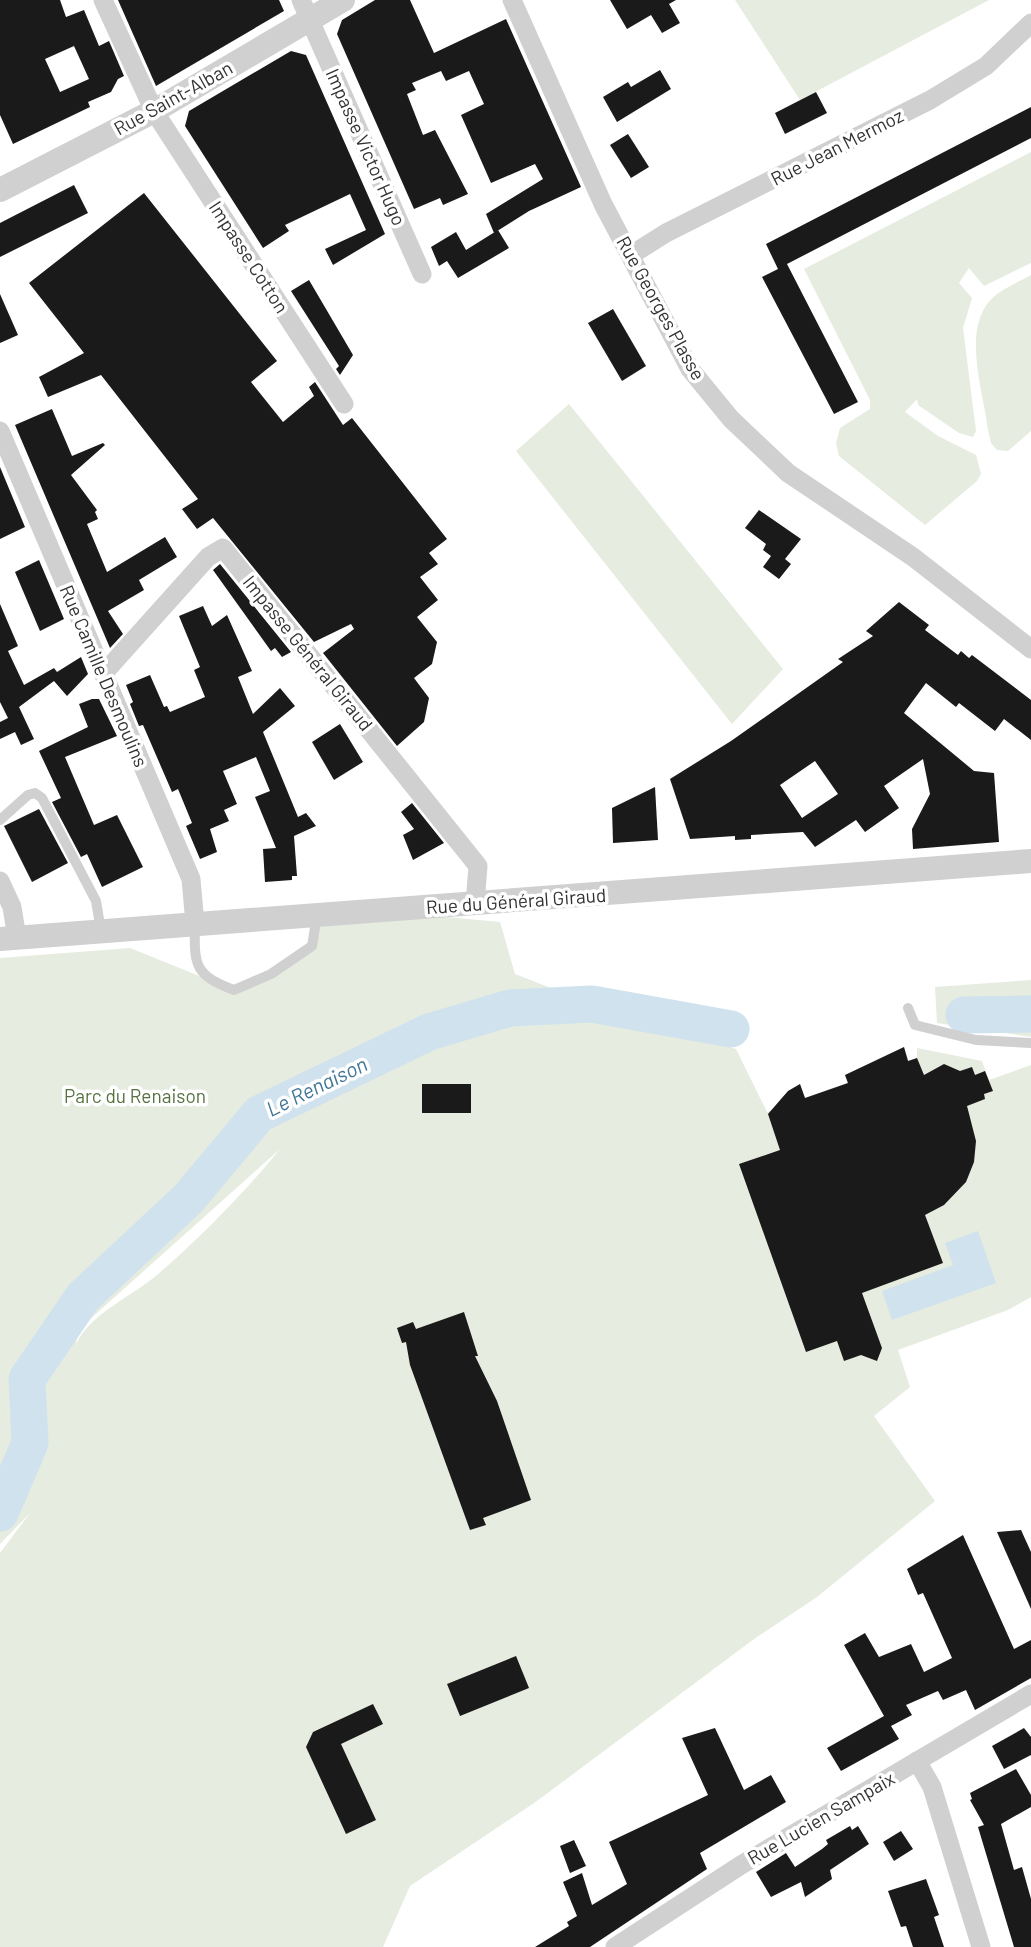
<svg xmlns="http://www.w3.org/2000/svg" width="1031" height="1947" font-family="Barlow,sans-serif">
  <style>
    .green { fill: #e6ecdf; fill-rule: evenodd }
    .water { fill: #cfe2ee }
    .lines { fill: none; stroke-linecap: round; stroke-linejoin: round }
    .river { stroke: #cfe2ee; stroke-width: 37 }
    .building { fill: #1a1a1a; fill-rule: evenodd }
    .service { stroke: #d0d0d0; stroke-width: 10 }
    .minor { stroke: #d0d0d0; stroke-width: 19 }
    .tertiary { stroke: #d0d0d0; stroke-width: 24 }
    .labels { text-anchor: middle; stroke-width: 7; stroke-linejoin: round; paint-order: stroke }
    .street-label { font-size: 19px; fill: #333; stroke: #fff }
    .park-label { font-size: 19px; fill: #56703f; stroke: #fff }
    .water-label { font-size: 21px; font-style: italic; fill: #3f7597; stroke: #fff }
  </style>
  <rect width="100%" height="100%" fill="#fff"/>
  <g class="green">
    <polygon points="735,0 989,0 800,100"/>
    <polygon points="1031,152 1031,263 984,286 969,268 959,283 972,298 963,328 976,431 973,437 959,433 918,405 917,399 905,412 938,436 976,455 981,474 977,481 925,525 839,456 836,443 840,428 870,409 870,400 804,269"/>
    <path d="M1031,275V431L1008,451L997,450L991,443L988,430C983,389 959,323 997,294C1007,287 1020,281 1031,275Z"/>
    <polygon points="569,404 783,669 732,724 516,451"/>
    <path d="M317,915L446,917L500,922L515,974L592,1004L736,1049L767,1112L780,1107V1099L800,1084L805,1098L847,1083L845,1075L904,1047L909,1061L917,1058V1048L982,1061L989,1080L1031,1065V1297L1008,1310L898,1350L910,1387L874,1416L935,1501L817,1597L754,1639L537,1801L410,1886L383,1947H0V1553L30,1513L0,1544V958L130,948L234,990L313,949ZM280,1149C248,1189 196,1242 157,1275C131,1297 91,1313 76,1344L79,1329Z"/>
    <polygon points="1031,980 1031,1037 937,1023 935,987"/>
  </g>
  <polygon class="water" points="978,1231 996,1283 892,1320 882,1291 953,1265 945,1243"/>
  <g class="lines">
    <g class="river">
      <polyline points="964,1015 1031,1014"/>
      <polyline points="0,1513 30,1443 27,1379 83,1297 188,1199 259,1114 429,1032 510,1008 592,1004 731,1029"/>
    </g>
  </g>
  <g class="building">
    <path d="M0,0H60L66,17L84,10L99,46L109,41L124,76L118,79L111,92L88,102L90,107L13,144L0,115ZM74,46L89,79L60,92L45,59Z"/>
    <polygon points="118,0 279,0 284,11 156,86"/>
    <polygon points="375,0 410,0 434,53 506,19 581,187 529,211 494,233 486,214 543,179 535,164 491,183 461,115 484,104 469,71 446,81 441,71 412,83 416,90 407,94 423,135 435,130 468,194 443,205 440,198 414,209 337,34 342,20"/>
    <polygon points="610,0 676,0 669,4 680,23 662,33 651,15 627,29"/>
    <polygon points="291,51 306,55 385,234 333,265 325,249 366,230 350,194 285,225 289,231 263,248 185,126 189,111"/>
    <polygon points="660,70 671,89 617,122 603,97 628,82 631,87"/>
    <polygon points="816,92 827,113 785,134 775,113"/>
    <polygon points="1031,107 1031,138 787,264 858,402 834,414 762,277 778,269 766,244"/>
    <polygon points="628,134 649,167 631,178 610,145"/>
    <polygon points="74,185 88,213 0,257 0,223"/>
    <polygon points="144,193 277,361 251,382 283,422 314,396 309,387 315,382 343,425 352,418 447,539 429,553 438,564 420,577 438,600 417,617 437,642 432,664 414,678 429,698 424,722 397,746 323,653 354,629 351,624 314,642 213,518 197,529 182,509 198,499 101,375 48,397 39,377 84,353 29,283"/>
    <polygon points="498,230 509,248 458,278 447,261 439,266 431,247 456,232 466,250"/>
    <polygon points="309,280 353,355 340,375 336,369 339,366 291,291"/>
    <polygon points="0,294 18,335 0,343"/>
    <polygon points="613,309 646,366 622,381 588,323"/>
    <polygon points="52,409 72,456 103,443 105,445 71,475 97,510 95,512 98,519 87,524 107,572 165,537 177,557 139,580 144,590 108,611 123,634 110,648 15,425"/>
    <polygon points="0,467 25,527 0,539"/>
    <polygon points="759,510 801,539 785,559 791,564 779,579 763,567 771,556 763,550 766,544 745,528"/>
    <polygon points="39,560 64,619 40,631 15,572"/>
    <polygon points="220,564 291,652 282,657 275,648 271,651 213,570"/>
    <path d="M899,602L929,625L925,630L958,655L961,651L969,658L972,655L1031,700V740L1004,719L995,731L959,703L956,707L926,683L904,713L974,771L994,773L999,842L913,849L912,829L930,794L923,759L884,786L899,808L865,832L856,820L815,847L803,832L751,835V839L735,840V836L690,839L670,779L731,741L843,662L838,659L873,636L866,631ZM815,761L838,794L802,818L780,785Z"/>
    <polygon points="0,604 18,646 8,651 24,685 54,668 57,672 81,657 88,674 67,696 54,681 19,707 34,739 21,745 15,732 0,739 0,722 8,718 0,702"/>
    <polygon points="203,606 212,626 227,615 252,671 238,677 253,714 280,688 295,706 263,732 298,817 306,813 316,826 294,836 297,876 292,876 292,880 265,882 263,849 276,848 255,797 270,791 256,757 223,771 237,804 224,810 229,821 210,829 217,852 200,859 186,826 192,823 178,789 172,792 143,725 139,726 130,704 133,702 126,685 150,675 164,707 167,706 170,712 205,697 194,670 200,667 179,616"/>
    <polygon points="92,699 99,699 117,736 65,757 94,825 117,815 143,867 102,887 87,854 81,857 52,802 61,798 39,751 88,727 79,704"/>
    <polygon points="340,724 363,762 334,780 312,742"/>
    <polygon points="655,787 658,840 613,843 612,808"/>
    <polygon points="412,803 444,843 413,860 403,835 414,829 401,812"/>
    <polygon points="39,809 68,863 32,882 4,826"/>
    <polygon points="904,1047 908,1061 917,1058 924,1075 944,1064 960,1071 972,1067 975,1075 985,1071 993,1091 984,1094 985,1099 967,1106 976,1141 974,1162 966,1182 944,1205 925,1215 943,1263 862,1293 882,1348 877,1361 861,1355 844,1361 837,1341 806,1352 739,1164 780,1150 768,1114 788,1091 800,1084 805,1098 848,1083 845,1075"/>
    <rect x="422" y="1084" width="49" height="29"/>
    <polygon points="464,1312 478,1356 475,1356 497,1401 531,1500 483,1518 486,1525 470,1530 410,1365 406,1342 402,1343 397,1328 413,1322 416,1329"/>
    <polygon points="1021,1530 1031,1552 1031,1609 997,1532"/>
    <polygon points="963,1535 1014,1649 1031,1640 1031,1678 975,1710 966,1690 943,1700 938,1691 906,1705 912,1715 891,1726 899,1739 841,1771 827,1748 884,1716 844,1645 865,1633 879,1657 911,1644 924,1672 952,1658 923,1593 918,1595 907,1569"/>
    <polygon points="516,1656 529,1688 460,1716 447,1684"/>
    <polygon points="373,1704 383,1724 341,1744 376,1820 346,1834 306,1747 313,1732"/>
    <polygon points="715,1728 744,1790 771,1775 786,1802 700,1853 707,1869 590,1947 535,1947 569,1926 567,1922 577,1916 563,1882 582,1873 592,1905 627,1884 609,1842 708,1795 682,1738"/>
    <polygon points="1024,1728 1031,1737 1031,1755 1004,1769 992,1746"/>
    <polygon points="1016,1769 1031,1795 1031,1807 1001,1824 1014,1870 1022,1867 1031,1899 1031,1947 1014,1947 978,1827 984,1825 970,1800 972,1799 970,1793"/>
    <polygon points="850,1826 852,1830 858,1826 869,1844 830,1870 832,1879 805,1897 801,1882 771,1897 756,1872 786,1853 795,1867 822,1849 828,1844 826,1840"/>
    <polygon points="901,1831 913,1849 894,1861 883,1842"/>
    <polygon points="574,1840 586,1866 570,1873 560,1846"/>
    <polygon points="926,1879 939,1915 934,1917 944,1947 913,1947 906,1926 901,1927 888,1891"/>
  </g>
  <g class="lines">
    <g class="service">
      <polyline points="0,820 28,795 35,793 42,798 96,901 101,931"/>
      <path d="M195,924C194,965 194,975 234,990L271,974L312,946L317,915"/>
      <polyline points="908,1008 915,1025 976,1040 1031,1043"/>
    </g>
    <g class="minor">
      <polyline points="103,0 154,111 344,404"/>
      <polyline points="301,0 422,274"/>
      <polyline points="512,0 603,204 690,369 731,419 788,473 913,557 1031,649"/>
      <polyline points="631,255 666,233 930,100 986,66 1031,23"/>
      <polyline points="0,431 191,879 195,924"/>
      <polyline points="103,674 208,557 223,548 478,866 475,904"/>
      <polyline points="0,881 12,907 17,938"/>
      <polyline points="917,1761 932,1787 981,1947"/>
      <polyline points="615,1947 741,1865 1031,1694"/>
    </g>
    <g class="tertiary">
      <polyline points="0,190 154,111 343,0"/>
      <polyline points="0,939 1031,861"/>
    </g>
  </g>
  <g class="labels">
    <g class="street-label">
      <text transform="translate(173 98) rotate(-29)" y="7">Rue Saint-Alban</text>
      <text transform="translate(366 147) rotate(66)" y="7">Impasse Victor Hugo</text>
      <text transform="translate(837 147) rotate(-27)" y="7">Rue Jean Mermoz</text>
      <text transform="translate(249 257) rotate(57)" y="7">Impasse Cotton</text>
      <text transform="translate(661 308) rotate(61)" y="7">Rue Georges Plasse</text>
      <text transform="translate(308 653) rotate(51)" y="7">Impasse Général Giraud</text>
      <text transform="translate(104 676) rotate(67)" y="7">Rue Camille Desmoulins</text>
      <text transform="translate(516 901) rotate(-4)" y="7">Rue du Général Giraud</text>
      <text transform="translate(821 1818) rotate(-30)" y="7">Rue Lucien Sampaix</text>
    </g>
    <g class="park-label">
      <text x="135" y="1103">Parc du Renaison</text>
    </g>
    <g class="water-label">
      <text transform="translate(317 1087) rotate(-26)" y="7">Le Renaison</text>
    </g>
  </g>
</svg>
